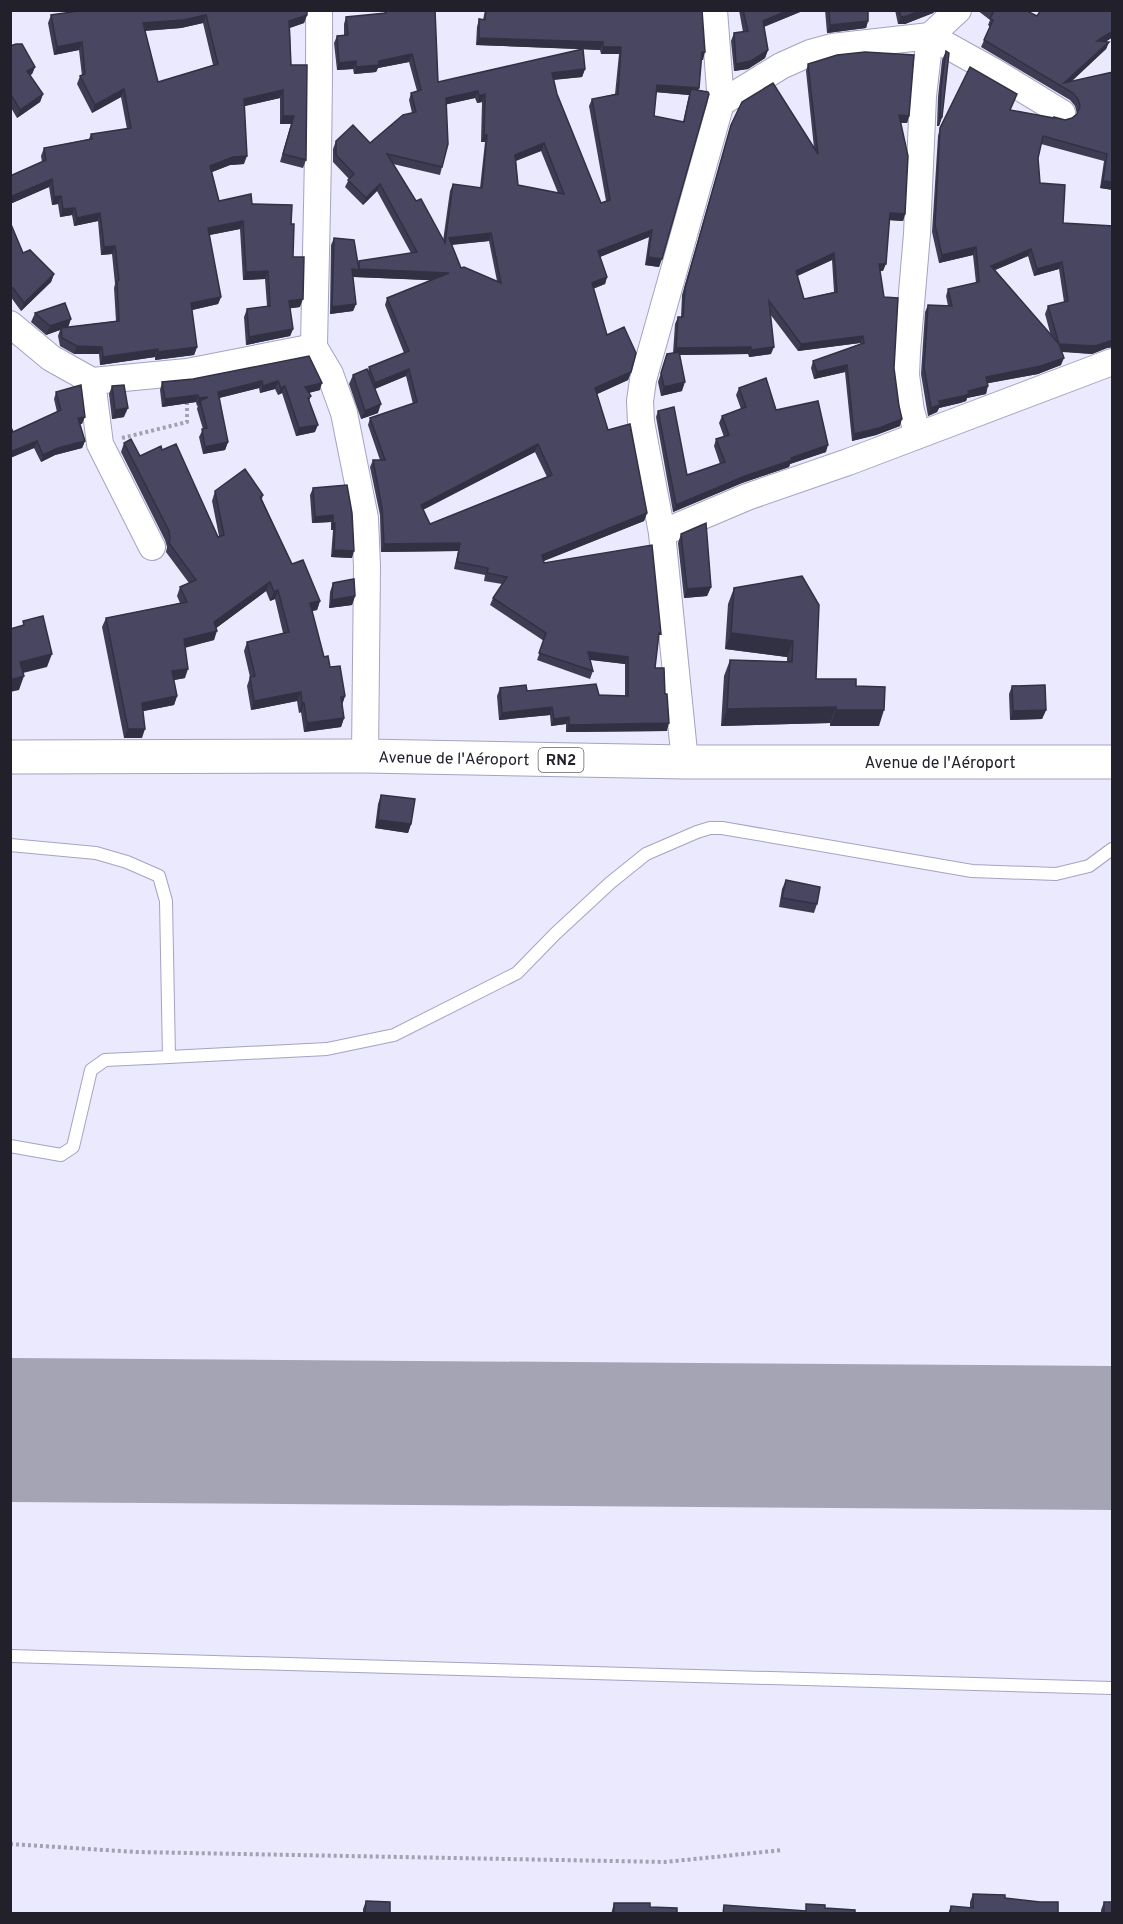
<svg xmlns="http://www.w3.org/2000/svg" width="1123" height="1924" font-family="Overpass,sans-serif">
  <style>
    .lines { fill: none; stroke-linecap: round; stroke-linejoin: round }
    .runway { stroke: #a5a4b5; stroke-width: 144 }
    .service-casing { stroke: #a5a3c2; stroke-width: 14 }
    .minor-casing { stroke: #a5a3c2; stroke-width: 28 }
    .trunk-casing { stroke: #a5a3c2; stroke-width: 35 }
    .path { stroke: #a2a1b2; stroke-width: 4; stroke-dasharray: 3 3; stroke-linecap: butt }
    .service { stroke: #fff; stroke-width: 12 }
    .minor { stroke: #fff; stroke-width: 26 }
    .trunk { stroke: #fff; stroke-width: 33 }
    .wall { fill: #3e3c53; fill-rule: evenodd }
    .shaded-wall { fill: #323143 }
    .building { fill: #484660; stroke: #323143; stroke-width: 1.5; fill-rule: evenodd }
    .labels { text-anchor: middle; stroke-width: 6; stroke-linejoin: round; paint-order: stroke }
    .shield { fill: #fff; stroke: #64636b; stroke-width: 1.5 }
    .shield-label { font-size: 15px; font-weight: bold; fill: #21202b }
    .street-label { font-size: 16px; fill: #21202b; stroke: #fff }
  </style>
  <rect width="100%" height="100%" fill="#eae9fd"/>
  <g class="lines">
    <polyline class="runway" points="10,1430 1112,1438"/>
    <defs>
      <g id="service">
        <polyline points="10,845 96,853 127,862 159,876 166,901 169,1057 327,1049 394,1035 517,973 555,934 610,883 646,854 697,832 710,828 722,828 972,871 1056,874 1089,866 1112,849"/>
        <polyline points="10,1146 61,1155 73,1147 91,1070 105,1060 169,1057"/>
        <polyline points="10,1656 1112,1688"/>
      </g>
      <g id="minor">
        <path d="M319,10C320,123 316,235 314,347L330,374L344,413L365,518L367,567L365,756"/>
        <polyline points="721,103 781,66 810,53 832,47 930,36 993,71 1062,113"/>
        <polyline points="10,324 51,358 92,381 187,372 314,347"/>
        <polyline points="92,381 100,444 152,547"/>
        <polyline points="918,435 911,411 906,375 907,351 917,234 923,96 930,36 958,10"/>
        <polyline points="662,533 747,497 848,462 1112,362"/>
        <polyline points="685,762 662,533 641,422 640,401 643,380 721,103 714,10"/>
      </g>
      <g id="trunk">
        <path id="s1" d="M10,757L365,756L685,762H1112"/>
      </g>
    </defs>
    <use href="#service" class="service-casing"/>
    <use href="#minor" class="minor-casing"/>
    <use href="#trunk" class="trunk-casing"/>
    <g class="path">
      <polyline points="122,438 187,422 187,400"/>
      <polyline points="10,1844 136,1852 665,1862 783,1850"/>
    </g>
    <use href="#service" class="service"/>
    <use href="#minor" class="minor"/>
    <use href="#trunk" class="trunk"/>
  </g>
  <g class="wall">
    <path d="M385,10H435L438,82L582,49L476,45L477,27L479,19L483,20L485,10H702L703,60H701L698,90L659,267L645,265L649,237L600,257L607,277L605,284L593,289L607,335L631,372L628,380L597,394L608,430L647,513L644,521L543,561L544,563L658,641L655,668L667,731L566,732V724L551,726L550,715L499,720L497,696L500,688L527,691L625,696V664L590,660L593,671L590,679L537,660L544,641L490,605L493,598L502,584L484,581L485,575L454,569L458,551L381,552L380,515L370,467L373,460H380L368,425L370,418L413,404L406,376L375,389L378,413L361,419L349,384L353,375L368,371L369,367L404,353L385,305L387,298L432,280L353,277L356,304L353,311L330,314L331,245L334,238L358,264L359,261L411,253L377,191L363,205L345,187L349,179L333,162V149L336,141L370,143L412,113L409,100L411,93L417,91L409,62L378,68L376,72L354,74L353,69L337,70L334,43L337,36L344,35V24L346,17L384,14ZM583,49L600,50L601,54H619L615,94L592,99L589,106L606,201L601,203L557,94L554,80L582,77L585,69ZM656,92L689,95L683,122L654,116ZM475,98L477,103L482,102L481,142H485L480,188L453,184L450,191L443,241L416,201L393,164L440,175L442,167L447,104ZM541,151L558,193L518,185L516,161ZM489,241L497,281L461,268L452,245ZM535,452L547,477L430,524L423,510Z"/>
    <polygon points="739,10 805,10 764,27 768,50 765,58 748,69 734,71 731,41 734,33 743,32"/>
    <polygon points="825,10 868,10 868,21 866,28 827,33"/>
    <polygon points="895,10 936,10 933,13 905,24 898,24"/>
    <path d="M977,10H1025L1037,16L1113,10V37L1105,42H1109L1106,49L1071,82L1113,72V190L1100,188L1104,161L1041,144L1038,158L1040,183L1063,223L1112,226L1113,209V347L1107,348L1092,354L1062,352L1061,365L1038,374L988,383L986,394L967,398L966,401L960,403L939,408L937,412L928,416L921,374L925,312L928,305L948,306L946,296L948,289L976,283L973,255L939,263L932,232L938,136L940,128L1011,110L1065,120L1072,118L1077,114L1075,106L1070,100L981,47L990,27L988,25L990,20ZM1028,256L1034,276L1059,269L1064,302L1048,306L1045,314L1051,336L995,270Z"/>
    <path d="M51,15H307L304,23L290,28L291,65L306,160L303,168L280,162L291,124H280V98L244,106V164L230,165L212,172L219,201L252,204L291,224L293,257L300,307L290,308L293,329L290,336L246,345L244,317L247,309L267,306L265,279L243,280L240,229L209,235L221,297L218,304L192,310L197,347L194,355L155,360V357L100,365L99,354H74L60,346L58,336L60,330L46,335L31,322L35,313L68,327L116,321L114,288L115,284L112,254L101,255L98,221L74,226L72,215L60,217L58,204L52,205L49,187L10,204V176L42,162L41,156L44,148L89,139L91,134L127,129L121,97L92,113L77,84L80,76H82L79,50L54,55L48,23ZM203,23L213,65L158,82L145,31L181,28Z"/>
    <polygon points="10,46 35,67 32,74 30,75 43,94 40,102 17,118 10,106"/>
    <polygon points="946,51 942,117 939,126 937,126 938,97 942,60"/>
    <path d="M808,64L909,116L907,123H900L905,214L903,221L889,220L883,271H880L894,368L900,426L876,435L852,441L845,372L814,379L811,368L813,361L860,344V343L798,351L770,314L771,354L749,357L748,354L680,355L682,391L661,396L658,382L667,354L673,353L675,324L678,317H681L682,295L731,125L814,148L806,71ZM832,260L834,292L804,299L797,276Z"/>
    <polygon points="10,222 23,253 54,274 51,282 21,311 10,296"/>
    <polygon points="309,356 320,390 309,393 311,396 309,401 315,432 296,436 282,393 278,395 275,389 260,393 259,388 219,398 228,442 225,450 203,454 199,437 203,429 197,409 198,405 197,406 196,402 162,407 160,390 162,382 193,379"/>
    <polygon points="112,386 124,417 112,419 109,394"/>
    <polygon points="739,388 776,410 826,452 790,464 789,467 742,483 673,512 656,417 658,411 687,475 720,464 714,446 716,439 724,437 719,423 722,416 741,409 736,395"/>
    <polygon points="56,392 82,424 80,424 85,441 82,448 55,455 41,462 34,448 10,458 10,425 13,432 57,412 54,399"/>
    <polygon points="124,443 140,456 162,450 218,537 219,536 212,501 215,491 263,495 262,499 292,564 320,601 317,610 312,611 324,657 345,696 342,705 344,718 341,727 304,732 301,712 299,713 297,701 251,710 247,686 250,677 244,651 247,642 283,633 275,599 270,601 266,591 216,628 214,640 185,647 185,678 174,680 177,696 174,705 143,711 142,738 124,738 102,627 106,618 180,603 177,596 180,587 189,583 166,552 167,547 165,540 121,452"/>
    <polygon points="347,485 352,558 331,557 333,530 331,530 331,522 312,523 310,495 313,488"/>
    <polygon points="681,534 711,587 707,596 684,598 678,543"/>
    <polygon points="802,576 816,679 856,686 879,726 830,726 830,723 721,726 724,676 730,660 787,662 787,657 725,649 728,604 734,588"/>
    <polygon points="333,583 355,596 352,605 329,608 330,592"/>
    <polygon points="1012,686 1046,710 1042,719 1010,720 1009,694"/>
    <polygon points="381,795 411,824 408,833 375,828 378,804"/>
    <polygon points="786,880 817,904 814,913 779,907 782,889"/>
    <polygon points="973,1894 1005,1898 1058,1914 948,1914 951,1906 970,1908 970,1902"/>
    <polygon points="366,1901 390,1914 363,1914 363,1909"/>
    <polygon points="1104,1902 1113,1914 1101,1914 1101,1910"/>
    <polygon points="614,1903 650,1907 677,1913 682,1914 611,1914"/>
  </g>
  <g class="shaded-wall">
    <polygon points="789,10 805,10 760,28 763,21"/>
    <polygon points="922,10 936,10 933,13 905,24 898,24 901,17"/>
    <polygon points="206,15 203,23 181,28 140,31 143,23"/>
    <polygon points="307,15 304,23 286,29 289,21"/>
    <polygon points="868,21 866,28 827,33 830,25"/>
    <polygon points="1113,31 1113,37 1094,49 1097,41"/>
    <polygon points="479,38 603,42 600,50 476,45"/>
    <polygon points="82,42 79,50 54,55 57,47"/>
    <polygon points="1109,42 1106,49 1064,88 1064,83"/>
    <polygon points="603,47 621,47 619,54 601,54"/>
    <polygon points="768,50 765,58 748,69 734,71 736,64"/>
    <polygon points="702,52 705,52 703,60 699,60"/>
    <polygon points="412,54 409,62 378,68 376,72 354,74 356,67"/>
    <polygon points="356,61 353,69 337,70 339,63"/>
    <polygon points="35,67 32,74 24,79 27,71"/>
    <polygon points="585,69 582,77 549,80 552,73"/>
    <polygon points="657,85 699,88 696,96 691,89 689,95 654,92"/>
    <polygon points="124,89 121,97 92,113 95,105"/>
    <polygon points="283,90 280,98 241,107 244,99"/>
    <polygon points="478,91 475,98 444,105 446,98"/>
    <polygon points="43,94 40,102 17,118 20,110"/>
    <polygon points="485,94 482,102 477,103 479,96"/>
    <polygon points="899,115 909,116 907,123 896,122"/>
    <polygon points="283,116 294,116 291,124 280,124"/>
    <polygon points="940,117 942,117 939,126 937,126"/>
    <polygon points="484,135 487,135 485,142 481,142"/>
    <polygon points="544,143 541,151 512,162 515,155"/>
    <polygon points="247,156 244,164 230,165 207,174 210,166 233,157"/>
    <polygon points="52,179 49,187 10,204 10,197"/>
    <polygon points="1103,181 1113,182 1113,190 1100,188"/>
    <polygon points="380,184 377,191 363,205 366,198"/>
    <polygon points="61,196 58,204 52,205 54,197"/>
    <polygon points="75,208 72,215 60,217 63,209"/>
    <polygon points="100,213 98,221 74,226 77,218"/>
    <polygon points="890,213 905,214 903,221 887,220"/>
    <polygon points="243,221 240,229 205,236 208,228"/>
    <polygon points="652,230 649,237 595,259 598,251"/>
    <polygon points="491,233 489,241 447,245 449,238"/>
    <polygon points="115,246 112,254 101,255 104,247"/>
    <polygon points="976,247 973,255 939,263 942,255"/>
    <polygon points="1031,249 1028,256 988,273 991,266"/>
    <polygon points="834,253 832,260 793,278 796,271"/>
    <polygon points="648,257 662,259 659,267 645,265"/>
    <polygon points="1062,262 1059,269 1034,276 1037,269"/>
    <polygon points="879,264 886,264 883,271 877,271"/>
    <polygon points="352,269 359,270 356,277 350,277"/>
    <polygon points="359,269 449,273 447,281 356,277"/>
    <polygon points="268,271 265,279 243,280 246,272"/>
    <polygon points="54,274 51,282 21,311 24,303"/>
    <polygon points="607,277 605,284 589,290 592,283"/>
    <polygon points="221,297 218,304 188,311 191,303"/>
    <polygon points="303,299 300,307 286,309 289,301"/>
    <polygon points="356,304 353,311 330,314 332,307"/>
    <polygon points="71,319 68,328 61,328 60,330 46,335 50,326"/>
    <polygon points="293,329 290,336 246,345 249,337"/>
    <polygon points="863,336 860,343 798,351 801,344"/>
    <polygon points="1113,340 1113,347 1107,348 1092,354 1056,351 1059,344"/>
    <polygon points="77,346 102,347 99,354 74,354"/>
    <polygon points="197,347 194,355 155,360 158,352"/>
    <polygon points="751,347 748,354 673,355 676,348"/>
    <polygon points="774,347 771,354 749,357 751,350"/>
    <polygon points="158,349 155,357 100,365 103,357"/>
    <polygon points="1064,358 1061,365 1038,374 984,384 986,377"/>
    <polygon points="847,365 845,372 814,379 817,372"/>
    <polygon points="409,369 406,376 372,390 375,383"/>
    <polygon points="631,372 628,380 593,396 595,388"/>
    <polygon points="262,381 259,388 215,399 218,392"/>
    <polygon points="278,381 275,389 260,393 263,386"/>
    <polygon points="685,382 682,391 661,396 664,387"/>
    <polygon points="322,383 320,390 303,394 305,387"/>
    <polygon points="285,386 282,393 278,395 281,388"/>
    <polygon points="988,386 986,394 967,398 966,401 960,403 939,408 937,412 928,416 931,408 939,401 968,391"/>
    <polygon points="198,395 196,402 162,407 165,399"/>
    <polygon points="208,397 200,401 198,405 197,406 199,398"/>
    <polygon points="381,404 378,413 361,419 365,411"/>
    <polygon points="128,408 124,417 112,419 115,410"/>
    <polygon points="85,417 82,424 76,425 78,418"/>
    <polygon points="902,419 900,426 876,435 852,441 854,434"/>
    <polygon points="318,425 315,432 296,436 299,428"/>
    <polygon points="37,441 34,448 10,458 10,452"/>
    <polygon points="85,441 82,448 55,455 41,462 43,455 58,448"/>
    <polygon points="228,442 225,450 203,454 205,447"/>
    <polygon points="538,444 535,452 418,512 421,505"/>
    <polygon points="828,445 826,452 790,464 789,467 742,483 673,512 676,505 745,476 791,458"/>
    <polygon points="647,513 644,521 539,563 542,555"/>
    <polygon points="333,515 331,522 312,523 315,517"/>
    <polygon points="333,523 335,523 333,530 331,530"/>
    <polygon points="460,543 458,551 381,552 384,544"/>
    <polygon points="334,550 354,551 352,558 331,557"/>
    <polygon points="270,582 266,591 211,632 214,622"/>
    <polygon points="711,587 707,596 684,598 687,589"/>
    <polygon points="278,590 275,599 270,601 274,592"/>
    <polygon points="355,596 352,605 329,608 332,600"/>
    <polygon points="320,601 317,610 307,612 310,603"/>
    <polygon points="217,631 214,640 181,649 184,639"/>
    <polygon points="731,633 793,641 787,657 725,649"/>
    <polygon points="588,652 628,657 625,664 585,659"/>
    <polygon points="52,654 47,667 15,675 20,662"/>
    <polygon points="188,669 185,678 169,681 172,671"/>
    <polygon points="24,676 19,690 10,692 10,680"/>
    <polygon points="301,692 297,701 251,710 254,701"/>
    <polygon points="177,696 174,705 139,712 142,703"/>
    <polygon points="345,696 342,705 341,697"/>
    <polygon points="302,703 304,703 301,712 299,713"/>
    <polygon points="552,707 550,715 499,720 502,713"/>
    <polygon points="836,707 830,723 721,726 727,709"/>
    <polygon points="836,710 884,710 879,726 830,726"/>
    <polygon points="1046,710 1042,719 1010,720 1013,711"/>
    <polygon points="569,717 566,724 551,726 554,719"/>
    <polygon points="344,718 341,727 304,732 307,723"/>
    <polygon points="669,723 667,731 566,732 569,725"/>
    <polygon points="128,729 145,729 142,738 124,738"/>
    <polygon points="378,820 411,824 408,833 375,828"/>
  </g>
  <g class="building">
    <path d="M86,10H307V15L289,21L291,65H307L306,160L283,154L294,116H283V90L244,99L247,156L233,157L210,166L219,201L251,194L252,204L292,205L291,224H294L293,257H304L303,299L289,301L293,329L249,337L247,309L270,306L268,271L246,272L243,221L208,228L221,297L191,303L197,347L158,352V349L103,357L102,347L77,346L62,338L61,328L119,321L117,281L119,280L115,246L104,247L100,213L77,218L75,208L63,209L61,196L54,197L52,179L10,197V176L46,160L44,148L92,139L91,134L131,128L124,89L95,105L80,76L85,74L82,42L57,47L51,15ZM206,15L218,64L158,82L143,23L183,20Z"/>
    <path d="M386,10H435L438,82L583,49L585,69L552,73L557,94L601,203L610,200L592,99L618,94L621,47H603V42L479,38V19L485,20L486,10H702L705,52H702L699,88L657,85L654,116L684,122L691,89L708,92L709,94L662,259L648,257L652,230L598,251L607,277L592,283L607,335L624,327L636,353L631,372L595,388L608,430L630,424L647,513L542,555L544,563L652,545L661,634L659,633L655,668H664L665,694H667L669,723L569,725V717L554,719L552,707L502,713L500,688L526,685L527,691L596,684L599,695L628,696V657L588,652L593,671L539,653L546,633L493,598L507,577L487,573L488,568L457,562L460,543L384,544L382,508L373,460H385L370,418L417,402L409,369L375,383L369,367L409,351L387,298L449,273L359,269V261L417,252L380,184L366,198L348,180L354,174L336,155V141L353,125L370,143L403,115L416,112L411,93L421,90L412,54L379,61V65L356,67V61L339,63L337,36L348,35L346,17L386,13ZM478,91L479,96L485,94L484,135H487L482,188L453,184L445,243L421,199L416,201L387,154L442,167L448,144L446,98ZM544,143L564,194L518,185L515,155ZM491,233L501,283L464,267L461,268L449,238ZM538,444L552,475L430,524L421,505Z"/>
    <polygon points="743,10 789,10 763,21 768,50 751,61 736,64 734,33 748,31"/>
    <polygon points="829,10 868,10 868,21 830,25"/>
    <polygon points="899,10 922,10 907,16 901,17"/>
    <path d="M990,10H1025L1037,16L1041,10H1113V31L1097,41L1109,42L1064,83L1113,72V182L1103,181L1107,154L1043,136L1038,158L1040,183L1065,185L1063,223L1113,226V340L1095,346L1059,344L1064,358L1041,366L986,377L988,386L968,391L969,394L963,396L939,401L940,405L931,408L924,367L928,305L952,306L948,289L979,282L976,247L942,255L935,225L940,128L970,67L1017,94L1010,110L1054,118V117L1065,120L1072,118L1077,114L1080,106L1078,99L1073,93L984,40L993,20L990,18L993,13ZM1031,249L1037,269L1062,262L1068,301L1048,306L1059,344L991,266Z"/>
    <polygon points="16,44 22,44 35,67 27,71 43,94 20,110 10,93 10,46"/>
    <polygon points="946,51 949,53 942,117 940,117 941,88"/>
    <path d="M865,52L914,55L909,116L899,115L908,156L905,214L890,213L886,264H879L884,297L898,298L894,368L899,406L902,419L879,428L854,434L847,365L817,372L813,361L864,343L863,336L801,344L769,301L774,347L751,350V347L676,348L678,317H683L685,288L731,125L742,102L773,83L818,154L808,64L837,55ZM834,253L837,292L804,299L796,271Z"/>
    <polygon points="10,222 23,253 30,250 54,274 24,303 13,288 10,289"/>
    <polygon points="334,238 354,240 359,270 352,269 356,304 332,307"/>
    <polygon points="65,303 71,319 50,326 35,313"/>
    <polygon points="679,352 685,382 664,387 661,373 667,354"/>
    <polygon points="309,356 322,383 305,387 311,396 308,398 318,425 299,428 285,386 281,388 278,381 263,386 262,381 218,392 228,442 205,447 202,429 207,428 200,401 208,397 199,398 198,395 165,399 162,382 193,379"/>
    <polygon points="367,369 381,404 365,411 353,375"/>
    <polygon points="766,378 776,410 818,401 828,445 791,458 792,460 745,476 676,505 658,411 674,407 687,475 725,462 716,439 729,435 722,416 746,407 739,388"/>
    <polygon points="81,385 85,417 78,418 85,441 58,448 43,455 37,441 10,452 10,425 13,432 61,410 56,392"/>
    <polygon points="124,385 128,408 115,410 112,386"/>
    <polygon points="131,439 140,456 161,446 162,450 176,444 218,537 224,535 215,491 245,469 263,495 260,497 292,564 303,560 320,601 310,603 324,657 328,656 330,667 340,666 345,696 341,697 344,718 307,723 304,703 302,703 301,692 254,701 250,677 255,676 247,642 289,632 278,590 274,592 270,582 214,622 217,631 184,639 188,669 172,671 177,696 142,703 145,729 128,729 106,618 187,602 180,587 196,580 169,543 170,538 169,531 124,443"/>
    <polygon points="347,485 352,513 354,551 334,550 335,523 333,523 333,515 315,517 313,488"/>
    <polygon points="706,523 711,587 687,589 681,534"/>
    <polygon points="802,576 819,605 816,679 856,679 856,686 885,687 884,710 836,710 836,707 727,709 730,660 792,662 793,641 731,633 734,588"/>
    <polygon points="354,579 355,596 332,600 333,583"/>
    <polygon points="43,616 52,654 20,662 24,676 10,680 10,629 24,625 23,621"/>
    <polygon points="1045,685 1046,710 1013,711 1012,686"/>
    <polygon points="381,795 415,799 411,824 378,820"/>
    <polygon points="786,880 820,887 817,904 782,898"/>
    <polygon points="973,1894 1005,1895 1005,1898 1040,1902 1058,1902 1058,1914 950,1914 951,1906 973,1908"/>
    <polygon points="366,1901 390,1902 390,1914 365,1914"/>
    <rect x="1104" y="1902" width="9" height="12"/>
    <polygon points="614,1903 650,1903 650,1907 677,1908 677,1913 682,1914 614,1914"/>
    <polygon points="806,1904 825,1905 825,1908 855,1910 855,1914 723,1914 724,1905 806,1911"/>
  </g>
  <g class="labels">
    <rect class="shield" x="538.5" y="748" width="45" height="24" rx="4.5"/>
    <g class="shield-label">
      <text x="561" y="765">RN2</text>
    </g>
    <g class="street-label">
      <text dy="6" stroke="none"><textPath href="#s1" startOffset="444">Avenue de l'Aéroport</textPath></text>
      <text dy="6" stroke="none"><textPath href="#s1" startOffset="930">Avenue de l'Aéroport</textPath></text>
    </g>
  </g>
  <rect width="1123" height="1924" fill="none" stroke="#21202b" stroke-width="24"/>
</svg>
